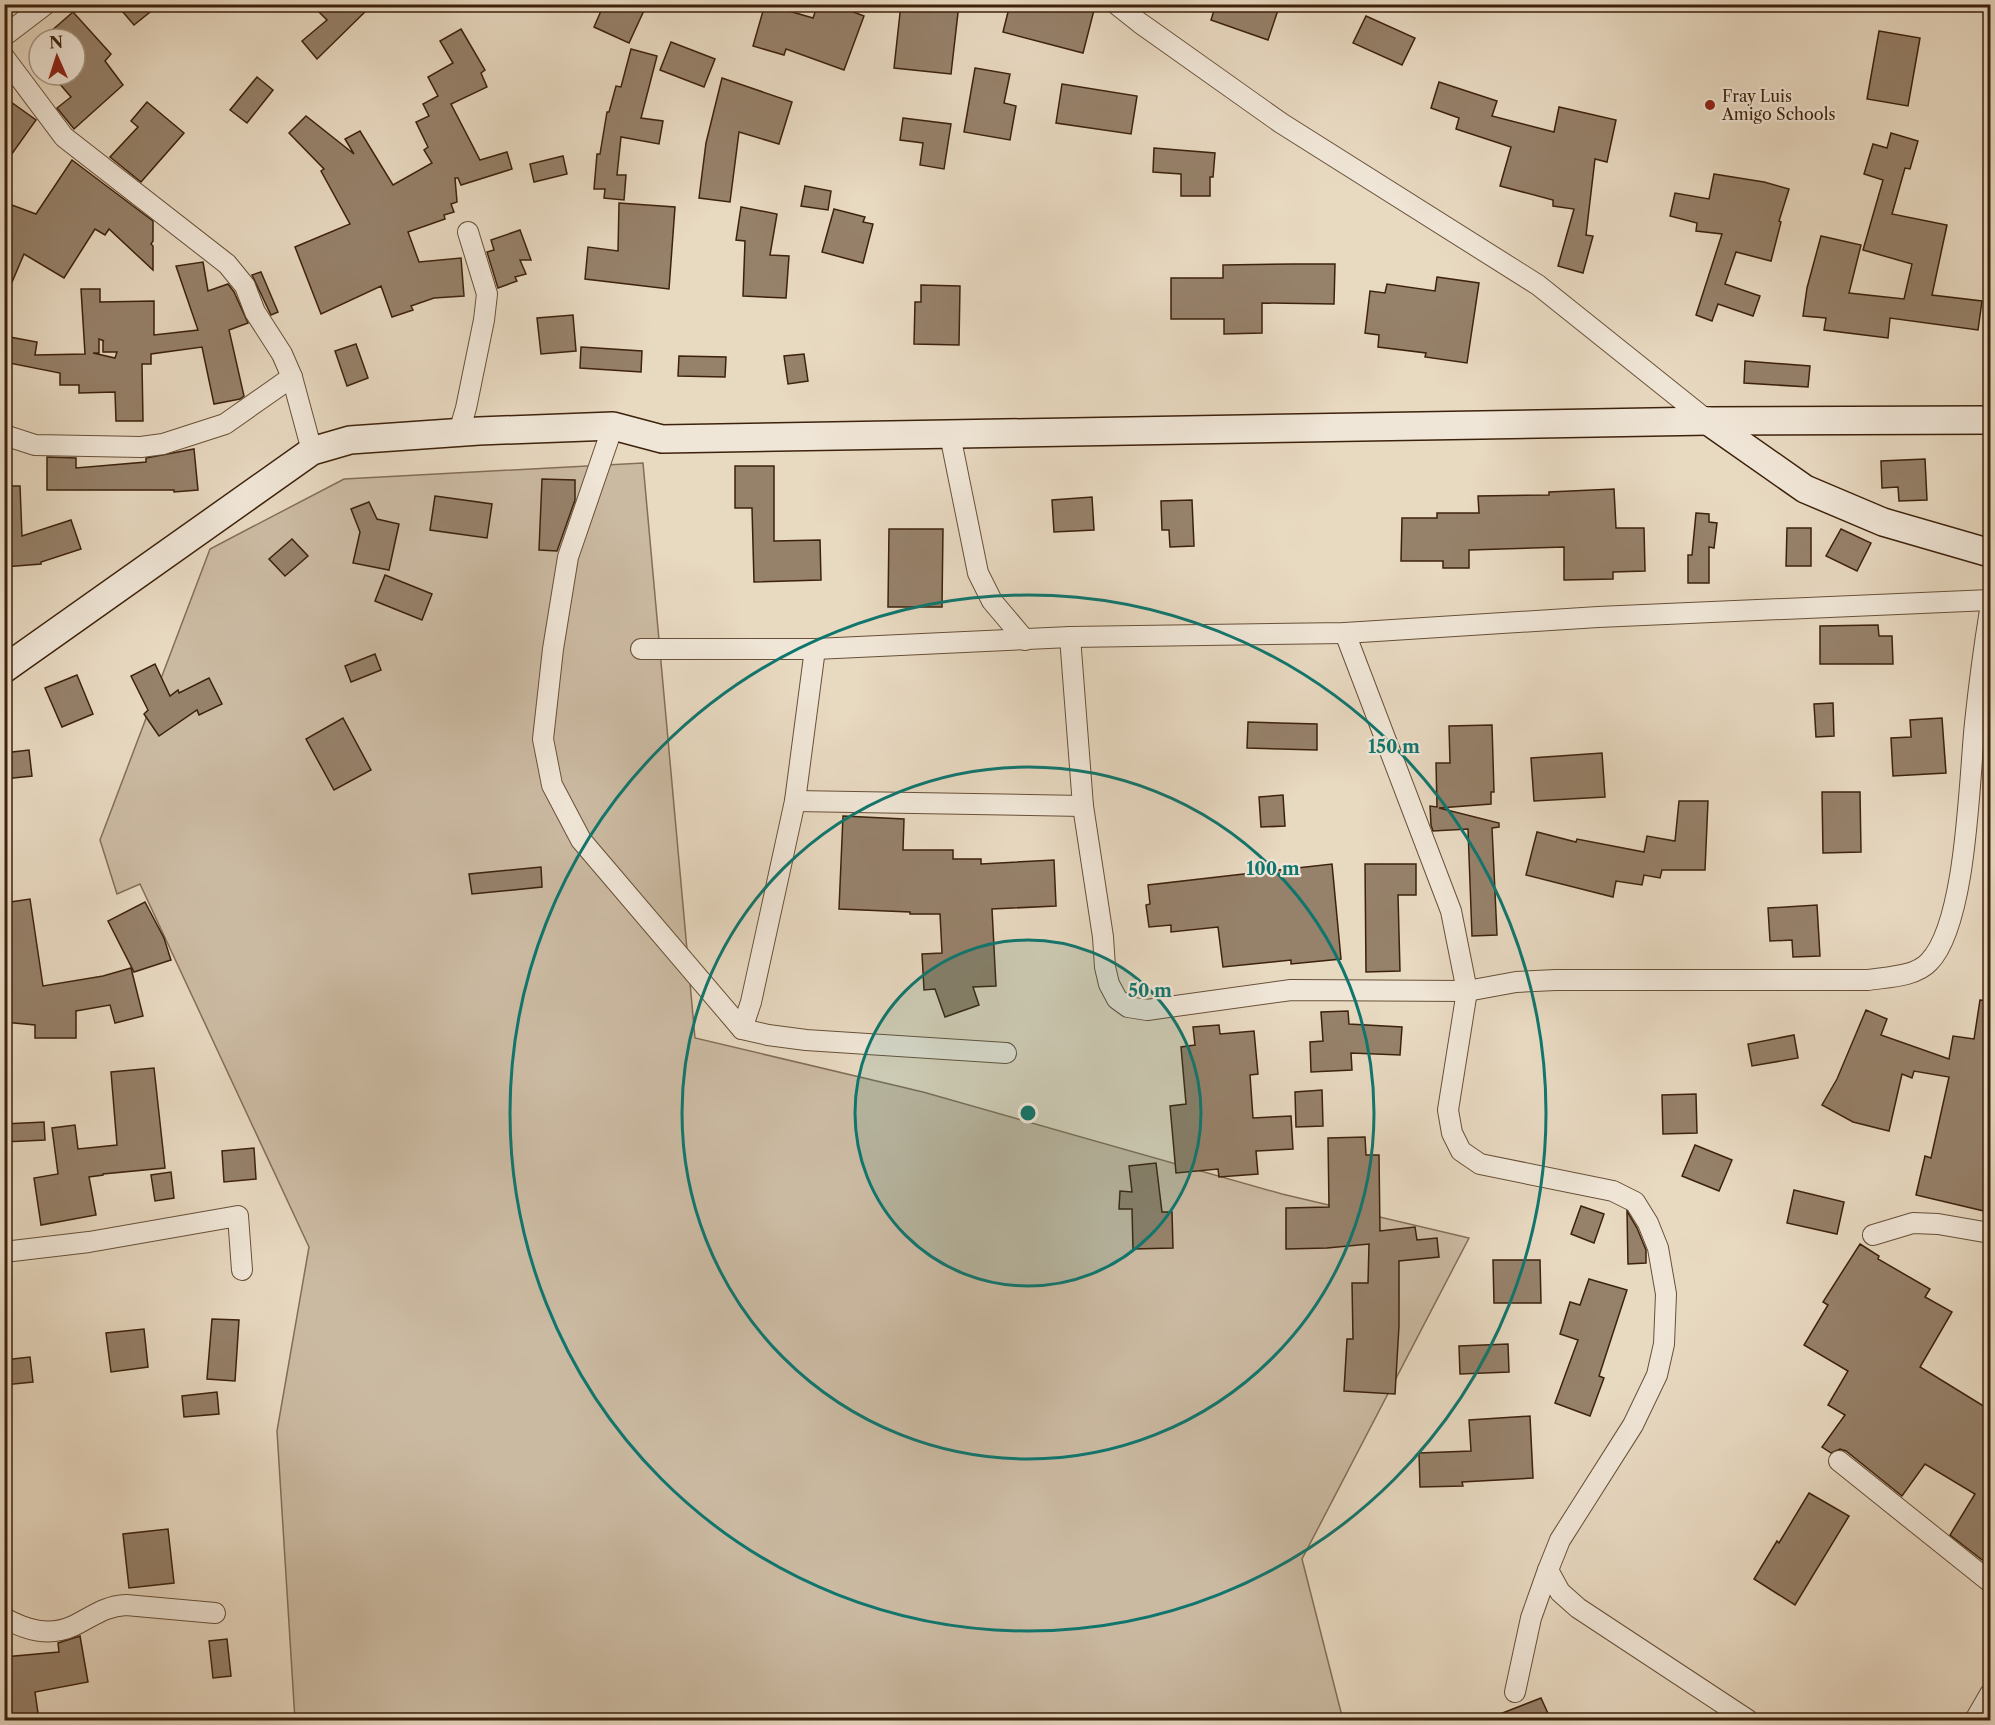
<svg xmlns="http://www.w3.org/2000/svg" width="1995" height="1725" font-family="'Libre Caslon Text',serif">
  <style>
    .green { fill: #cbbaa2; stroke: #846e56; stroke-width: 1.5 }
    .building { fill: #96816a; stroke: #3d220b; stroke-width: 1.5; fill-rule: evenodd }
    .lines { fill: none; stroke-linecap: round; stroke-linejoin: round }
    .street-casing { stroke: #685038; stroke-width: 22 }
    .secondary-casing { stroke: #3d220b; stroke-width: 30 }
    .street { stroke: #f0e6d7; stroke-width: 20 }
    .secondary { stroke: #f0e6d7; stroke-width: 27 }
    .ring { fill: none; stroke: #0f766e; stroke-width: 3 }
    .poi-dot { fill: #8f2418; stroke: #f0e6d7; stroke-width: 2 }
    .labels { text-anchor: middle; stroke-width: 4.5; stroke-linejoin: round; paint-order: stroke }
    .poi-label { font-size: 16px; fill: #3d220b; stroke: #f0e6d7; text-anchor: start }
    .centre { fill: #0f766e; stroke: #f0e6d7; stroke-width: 3 }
    .ring-label { font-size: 18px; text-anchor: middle; font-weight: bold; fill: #0f766e; stroke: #f0e6d7; stroke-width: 4.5; stroke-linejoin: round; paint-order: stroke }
  </style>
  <rect width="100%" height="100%" fill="#e8d9c1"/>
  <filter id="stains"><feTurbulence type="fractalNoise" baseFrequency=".00333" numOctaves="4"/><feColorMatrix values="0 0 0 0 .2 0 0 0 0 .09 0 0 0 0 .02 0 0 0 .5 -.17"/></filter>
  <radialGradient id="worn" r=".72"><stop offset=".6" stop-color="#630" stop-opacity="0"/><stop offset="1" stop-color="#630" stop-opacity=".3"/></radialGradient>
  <polygon class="green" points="643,463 695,1038 923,1092 1282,1194 1469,1238 1302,1559 1343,1720 295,1720 277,1431 309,1247 140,884 117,894 100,840 210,549 344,479"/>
  <g class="building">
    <polygon points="116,4 160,4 134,25"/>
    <polygon points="311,4 373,4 317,59 302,41 327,20"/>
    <polygon points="604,4 647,4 629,43 594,27"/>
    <polygon points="765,4 813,18 818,4 832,4 864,16 844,70 786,49 784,55 753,46"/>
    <polygon points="901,4 959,4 951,74 894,68"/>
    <polygon points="1010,4 1073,5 1094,10 1083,53 1003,32"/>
    <polygon points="1216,4 1280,4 1268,40 1211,20"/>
    <polygon points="73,12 111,54 105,61 123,85 74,129 57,108 71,97 52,75 75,75 75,39 42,39"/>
    <polygon points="1366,16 1415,38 1402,65 1353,43"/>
    <polygon points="461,29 485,70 481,73 487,87 451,104 480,160 507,152 512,169 461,185 458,178 455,178 457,202 451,204 454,212 444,215 445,219 408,232 419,262 461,258 464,296 434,298 411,306 413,310 392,317 381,286 321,314 295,247 350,224 321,171 324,169 289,133 306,116 354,154 345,139 360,131 393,185 432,163 424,150 428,147 416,122 429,116 423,104 438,96 428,77 453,63 440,41"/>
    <polygon points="1879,31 1920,38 1908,106 1867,99"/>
    <polygon points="671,42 715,59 704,87 660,70"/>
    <polygon points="631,49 657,56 641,118 663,121 659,144 621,137 617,175 626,175 624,200 604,198 605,189 594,189 597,154 600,154 607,112 609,112 616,86 621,87"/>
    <polygon points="975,68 1010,74 1004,103 1016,106 1010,140 964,132"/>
    <polygon points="257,77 273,90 247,123 230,110"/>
    <polygon points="722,78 792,102 779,144 739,132 730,202 699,198 706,143"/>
    <polygon points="1439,82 1497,101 1492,116 1554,132 1559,107 1616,120 1607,162 1595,159 1586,235 1593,236 1583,273 1558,266 1574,209 1553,206 1553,200 1500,186 1511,147 1456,129 1459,118 1431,108"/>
    <polygon points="1062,84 1137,96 1131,134 1056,123"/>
    <polygon points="4,97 36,120 4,165"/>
    <polygon points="147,102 184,133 141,182 110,157 138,127 131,121"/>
    <polygon points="903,118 951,124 944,169 920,165 923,143 900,140"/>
    <polygon points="1891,133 1918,141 1910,169 1905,168 1892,214 1947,225 1932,295 1982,301 1978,330 1890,318 1888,338 1824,330 1826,318 1803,316 1807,288 1821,236 1861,245 1849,293 1904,299 1912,264 1863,250 1883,180 1864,174 1873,144 1887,148"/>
    <polygon points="1154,148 1215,153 1213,177 1210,177 1210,196 1181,196 1181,174 1153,172"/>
    <polygon points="563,156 567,174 534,182 530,164"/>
    <polygon points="72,160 153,221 153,241 151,244 153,246 153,270 109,229 105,235 95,229 64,278 24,254 4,301 4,202 36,214"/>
    <polygon points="1714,174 1764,182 1789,189 1779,221 1781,222 1771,261 1736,252 1725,284 1760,296 1753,316 1718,304 1712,321 1696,315 1722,234 1696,231 1697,223 1670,216 1675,193 1709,199"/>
    <polygon points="805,186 831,191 828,210 801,206"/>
    <polygon points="619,203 675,207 669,289 585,279 588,247 618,251"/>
    <polygon points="741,207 777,214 770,255 789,256 786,298 743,296 745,241 736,240"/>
    <polygon points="834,209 865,217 863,222 873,224 863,263 822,252"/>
    <polygon points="520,230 531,260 520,260 526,274 515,277 517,281 498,288 487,252 494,250 491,240"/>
    <path d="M203,262L208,291L228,284L234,292L248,323L229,330L244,396L240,399L214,404L202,347L151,354V364H142L143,421H116L115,392L79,393V385H60V373L4,362V336L37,342L35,355L85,354L81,289H100V302L154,301V335L198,330L176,266ZM99,339L104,341H103V352H117L115,358L93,353H99Z"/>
    <polygon points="1294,264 1335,264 1334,304 1262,303 1262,333 1224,334 1224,319 1171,319 1171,278 1223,278 1223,265"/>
    <polygon points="261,272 278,312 271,315 252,275"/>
    <polygon points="1437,277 1479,283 1467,363 1425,357 1426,353 1378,347 1379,335 1365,333 1370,291 1385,293 1387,284 1435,291"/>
    <polygon points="921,285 960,286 959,345 914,344 915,302 921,302"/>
    <polygon points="573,315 576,351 541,354 537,318"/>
    <polygon points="356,344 368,378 347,386 335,351"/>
    <polygon points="581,347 642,351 641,372 580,368"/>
    <polygon points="804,354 808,381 788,384 784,356"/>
    <polygon points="679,356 726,357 725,377 678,376"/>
    <polygon points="1745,361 1810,366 1808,387 1744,383"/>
    <polygon points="194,449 198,490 174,492 174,490 47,490 47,457 76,458 76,468 146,462 146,458"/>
    <polygon points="1925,459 1927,500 1899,501 1898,487 1882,488 1881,461"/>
    <polygon points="735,466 774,466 774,541 820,540 821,580 754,582 752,508 735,508"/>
    <polygon points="542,479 575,480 575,500 557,551 539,550"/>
    <polygon points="4,486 20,486 22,536 71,520 81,549 41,562 41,564 4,567"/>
    <polygon points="1614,489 1616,528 1644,528 1645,571 1613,572 1613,579 1564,580 1564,547 1469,550 1469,568 1443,568 1443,561 1401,561 1402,518 1437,518 1437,513 1479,513 1478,496 1549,495 1549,492"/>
    <polygon points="435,496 492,504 487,538 430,530"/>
    <polygon points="1092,497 1094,530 1054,532 1052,500"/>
    <polygon points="1192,500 1194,546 1170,547 1169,530 1162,530 1161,501"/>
    <polygon points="369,502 377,519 399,524 389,570 353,563 360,532 351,509"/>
    <polygon points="1696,513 1709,514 1709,522 1717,523 1714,548 1709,547 1709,583 1688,583 1688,555 1692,555"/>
    <polygon points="1787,528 1811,528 1811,566 1786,566"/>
    <polygon points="889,529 943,529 942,607 888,607"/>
    <polygon points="1841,529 1871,543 1857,571 1826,556"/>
    <polygon points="292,539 308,556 285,576 269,559"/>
    <polygon points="385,575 432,594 422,620 375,601"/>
    <polygon points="1878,625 1879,636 1892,636 1893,664 1820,664 1820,626"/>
    <polygon points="375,654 381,670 351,682 345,666"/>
    <polygon points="155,664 170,696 178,690 179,693 209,678 222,704 199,715 197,710 159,736 144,714 148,710 131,676"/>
    <polygon points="77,675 93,714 62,727 45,688"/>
    <polygon points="1833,703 1834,736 1816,737 1814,704"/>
    <polygon points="343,718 371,770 334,790 306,739"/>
    <polygon points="1942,718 1946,773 1893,776 1891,738 1911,737 1910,720"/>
    <polygon points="1248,722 1317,724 1317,750 1247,748"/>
    <polygon points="1492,725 1494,792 1491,792 1491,804 1439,808 1499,823 1499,827 1492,828 1497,935 1472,936 1468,829 1433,831 1431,825 1430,806 1437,807 1436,763 1450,763 1449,726"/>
    <polygon points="29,750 32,776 4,779 4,753"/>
    <polygon points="1602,753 1605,797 1534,801 1531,758"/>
    <polygon points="1822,792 1860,792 1861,852 1823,853"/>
    <polygon points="1283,795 1285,826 1261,827 1259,797"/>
    <polygon points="1679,801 1708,801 1705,870 1662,870 1660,878 1644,875 1642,885 1616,881 1613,897 1526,875 1537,832 1576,842 1577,839 1644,852 1647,836 1675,841"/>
    <polygon points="843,816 904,819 903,850 953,850 953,859 981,859 981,864 1054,860 1056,906 992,909 996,986 973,987 979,1005 945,1017 935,989 924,990 922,954 942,953 940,914 910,914 910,912 839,909"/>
    <polygon points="1332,864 1341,959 1291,964 1291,960 1223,967 1218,927 1171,932 1171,925 1149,927 1146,905 1150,904 1148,885"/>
    <polygon points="1365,864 1416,864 1416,895 1398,895 1400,971 1366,972"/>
    <polygon points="541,867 542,887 472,894 469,874"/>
    <polygon points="30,899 43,986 103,976 131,968 143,1016 115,1023 110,1005 76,1011 76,1038 35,1038 35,1025 4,1022 6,996 4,996 4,903"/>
    <polygon points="145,902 164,938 171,960 134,972 108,921"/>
    <polygon points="1817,905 1820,956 1793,957 1792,940 1770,941 1768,908"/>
    <polygon points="1980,1000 1990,1001 1990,1185 1984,1211 1916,1195 1925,1156 1931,1158 1949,1077 1914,1071 1912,1078 1902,1074 1889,1131 1853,1122 1822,1105 1837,1079 1866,1010 1887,1019 1881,1035 1949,1059 1953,1036 1974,1039"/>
    <polygon points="1348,1011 1349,1024 1402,1027 1400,1055 1351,1053 1352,1070 1311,1072 1310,1042 1323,1041 1321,1012"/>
    <polygon points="1219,1025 1220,1034 1254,1031 1258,1074 1250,1075 1253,1118 1291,1116 1293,1149 1256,1151 1258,1174 1219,1177 1218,1169 1176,1173 1170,1106 1186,1104 1181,1047 1195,1045 1193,1027"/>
    <polygon points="1794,1035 1798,1058 1752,1066 1748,1044"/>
    <polygon points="154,1068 165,1168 103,1174 103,1175 89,1177 96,1215 41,1225 34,1178 58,1174 52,1128 75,1125 78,1149 117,1145 111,1072"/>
    <polygon points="1322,1090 1323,1126 1296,1127 1295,1092"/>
    <polygon points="1696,1094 1697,1133 1663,1134 1662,1095"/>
    <polygon points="44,1122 45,1140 4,1142 4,1124"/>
    <polygon points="1365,1137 1366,1155 1379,1155 1380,1231 1415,1227 1417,1240 1437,1238 1439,1257 1399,1261 1399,1326 1395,1394 1344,1391 1347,1339 1353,1339 1352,1283 1368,1283 1369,1244 1327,1248 1286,1249 1286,1208 1329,1207 1328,1138"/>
    <polygon points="1695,1145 1732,1160 1719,1191 1682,1176"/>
    <polygon points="254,1148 256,1179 224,1182 222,1151"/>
    <polygon points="1156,1163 1162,1212 1172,1212 1173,1248 1133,1249 1132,1209 1119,1209 1120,1191 1132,1192 1129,1166"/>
    <polygon points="171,1172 174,1198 155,1201 151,1175"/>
    <polygon points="1794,1190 1844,1202 1837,1234 1787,1223"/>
    <polygon points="1581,1206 1604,1214 1594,1243 1571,1234"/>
    <polygon points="1627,1211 1637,1228 1646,1250 1646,1263 1628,1264"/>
    <polygon points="1860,1244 1879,1256 1878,1259 1930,1289 1925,1297 1952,1312 1920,1367 1990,1410 1990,1566 1950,1535 1975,1494 1925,1464 1902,1496 1846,1451 1840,1449 1831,1453 1822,1447 1845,1415 1828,1405 1848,1371 1804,1345 1828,1305 1823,1302"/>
    <polygon points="1493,1260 1540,1260 1541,1303 1494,1303"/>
    <polygon points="1589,1279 1627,1290 1599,1376 1604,1378 1590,1416 1555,1403 1578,1340 1560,1334 1570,1302 1580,1305"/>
    <polygon points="212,1319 239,1320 235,1381 207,1379"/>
    <polygon points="144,1329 148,1367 111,1372 106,1333"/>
    <polygon points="1508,1344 1509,1372 1460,1374 1459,1346"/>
    <polygon points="30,1357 33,1382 4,1385 4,1360"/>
    <polygon points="217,1392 219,1414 184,1417 182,1396"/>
    <polygon points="1530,1416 1533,1478 1462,1482 1463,1486 1420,1487 1419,1453 1471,1451 1469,1420"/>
    <polygon points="1809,1493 1849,1516 1795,1605 1754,1579 1777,1541 1779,1543"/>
    <polygon points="168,1529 174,1583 129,1588 123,1534"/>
    <polygon points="80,1636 88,1682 35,1692 39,1720 4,1720 4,1657 59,1652 58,1643"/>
    <polygon points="227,1639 231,1676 213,1678 209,1641"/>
    <polygon points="1541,1698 1551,1720 1487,1720 1487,1719"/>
  </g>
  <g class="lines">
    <defs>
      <g id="street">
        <polyline points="1116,4 1140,23 1281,123 1538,285 1708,421"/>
        <polyline points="4,36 46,4"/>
        <polyline points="4,57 64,137 227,264 245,286 255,312 282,354 292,377 312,451"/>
        <polyline points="613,426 568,557 553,649 543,739 552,785 581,840 742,1029 768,1035 806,1040 1006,1053"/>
        <polyline points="459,432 466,408 484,320 487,294 468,232"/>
        <polyline points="4,435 35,445 141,447 163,444 225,424 292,377"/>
        <polyline points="950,435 978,573 992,601 1025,640"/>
        <polyline points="1345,633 1451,911 1467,991 1448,1110 1452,1133 1461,1151 1480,1164 1613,1191 1635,1202 1648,1223 1658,1248 1666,1294 1664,1344 1657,1375 1633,1425 1560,1540 1548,1570 1560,1592 1578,1608 1748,1720"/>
        <path d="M1070,637L1083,806L1103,937L1105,967L1109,984L1117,999L1128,1007L1147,1010L1291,990L1467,991L1516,982L1556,980H1868C1887,977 1915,977 1929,962C1967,923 1969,779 1975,723C1979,685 1984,647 1990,610"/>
        <polyline points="641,649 815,649 1070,637 1345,633 1598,617 1990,600"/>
        <polyline points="795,801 1083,806"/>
        <polyline points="742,1029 751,1002 795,801 815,649"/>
        <polyline points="1873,1235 1913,1223 1938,1224 1990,1233"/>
        <polyline points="4,1252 89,1242 238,1216 242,1270"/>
        <polyline points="1839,1461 1990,1582"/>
        <path d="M4,1618C26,1630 49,1637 73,1626C92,1617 104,1606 126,1605L215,1613"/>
        <polyline points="1515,1692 1531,1618 1548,1570"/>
        <polyline points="1975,1720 1990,1694"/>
      </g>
      <g id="secondary">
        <polyline points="1708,421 1805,489 1883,522 1990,553"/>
        <polyline points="4,669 312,451 350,440 479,431 613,426 662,439 1708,421 1990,420"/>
      </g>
    </defs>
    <use href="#street" class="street-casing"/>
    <use href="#secondary" class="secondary-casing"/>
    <use href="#street" class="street"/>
    <use href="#secondary" class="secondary"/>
  </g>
  <circle cx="1028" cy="1113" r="173" fill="#0f766e" fill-opacity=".12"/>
  <g class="ring">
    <circle cx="1028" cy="1113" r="173"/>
    <circle cx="1028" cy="1113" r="346"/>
    <circle cx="1028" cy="1113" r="518"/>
  </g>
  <circle class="poi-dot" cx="1710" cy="105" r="6"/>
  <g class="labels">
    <g class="poi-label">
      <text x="1722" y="102">Fray Luis<tspan x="1722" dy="18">Amigo Schools</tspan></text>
    </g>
  </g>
  <circle cx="1028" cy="1113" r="9" class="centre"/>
  <g class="ring-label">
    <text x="1394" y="753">150 m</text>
    <text x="1273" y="875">100 m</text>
    <text x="1150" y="997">50 m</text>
  </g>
  <rect width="1995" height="1725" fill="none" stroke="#e8d9c1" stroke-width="24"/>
  <rect x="6" y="6" width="1983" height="1713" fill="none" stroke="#3d220b" stroke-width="3"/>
  <rect x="12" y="12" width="1971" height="1701" fill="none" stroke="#3d220b" stroke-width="1.5"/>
  <g transform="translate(57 57) rotate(357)"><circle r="28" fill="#f0e6d7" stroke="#a89885" stroke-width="1.5"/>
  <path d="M0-4.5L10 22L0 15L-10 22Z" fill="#8f2418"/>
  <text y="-9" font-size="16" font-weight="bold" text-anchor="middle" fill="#3d220b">N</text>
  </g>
  <rect width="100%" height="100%" filter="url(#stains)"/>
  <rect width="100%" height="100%" fill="url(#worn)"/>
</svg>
